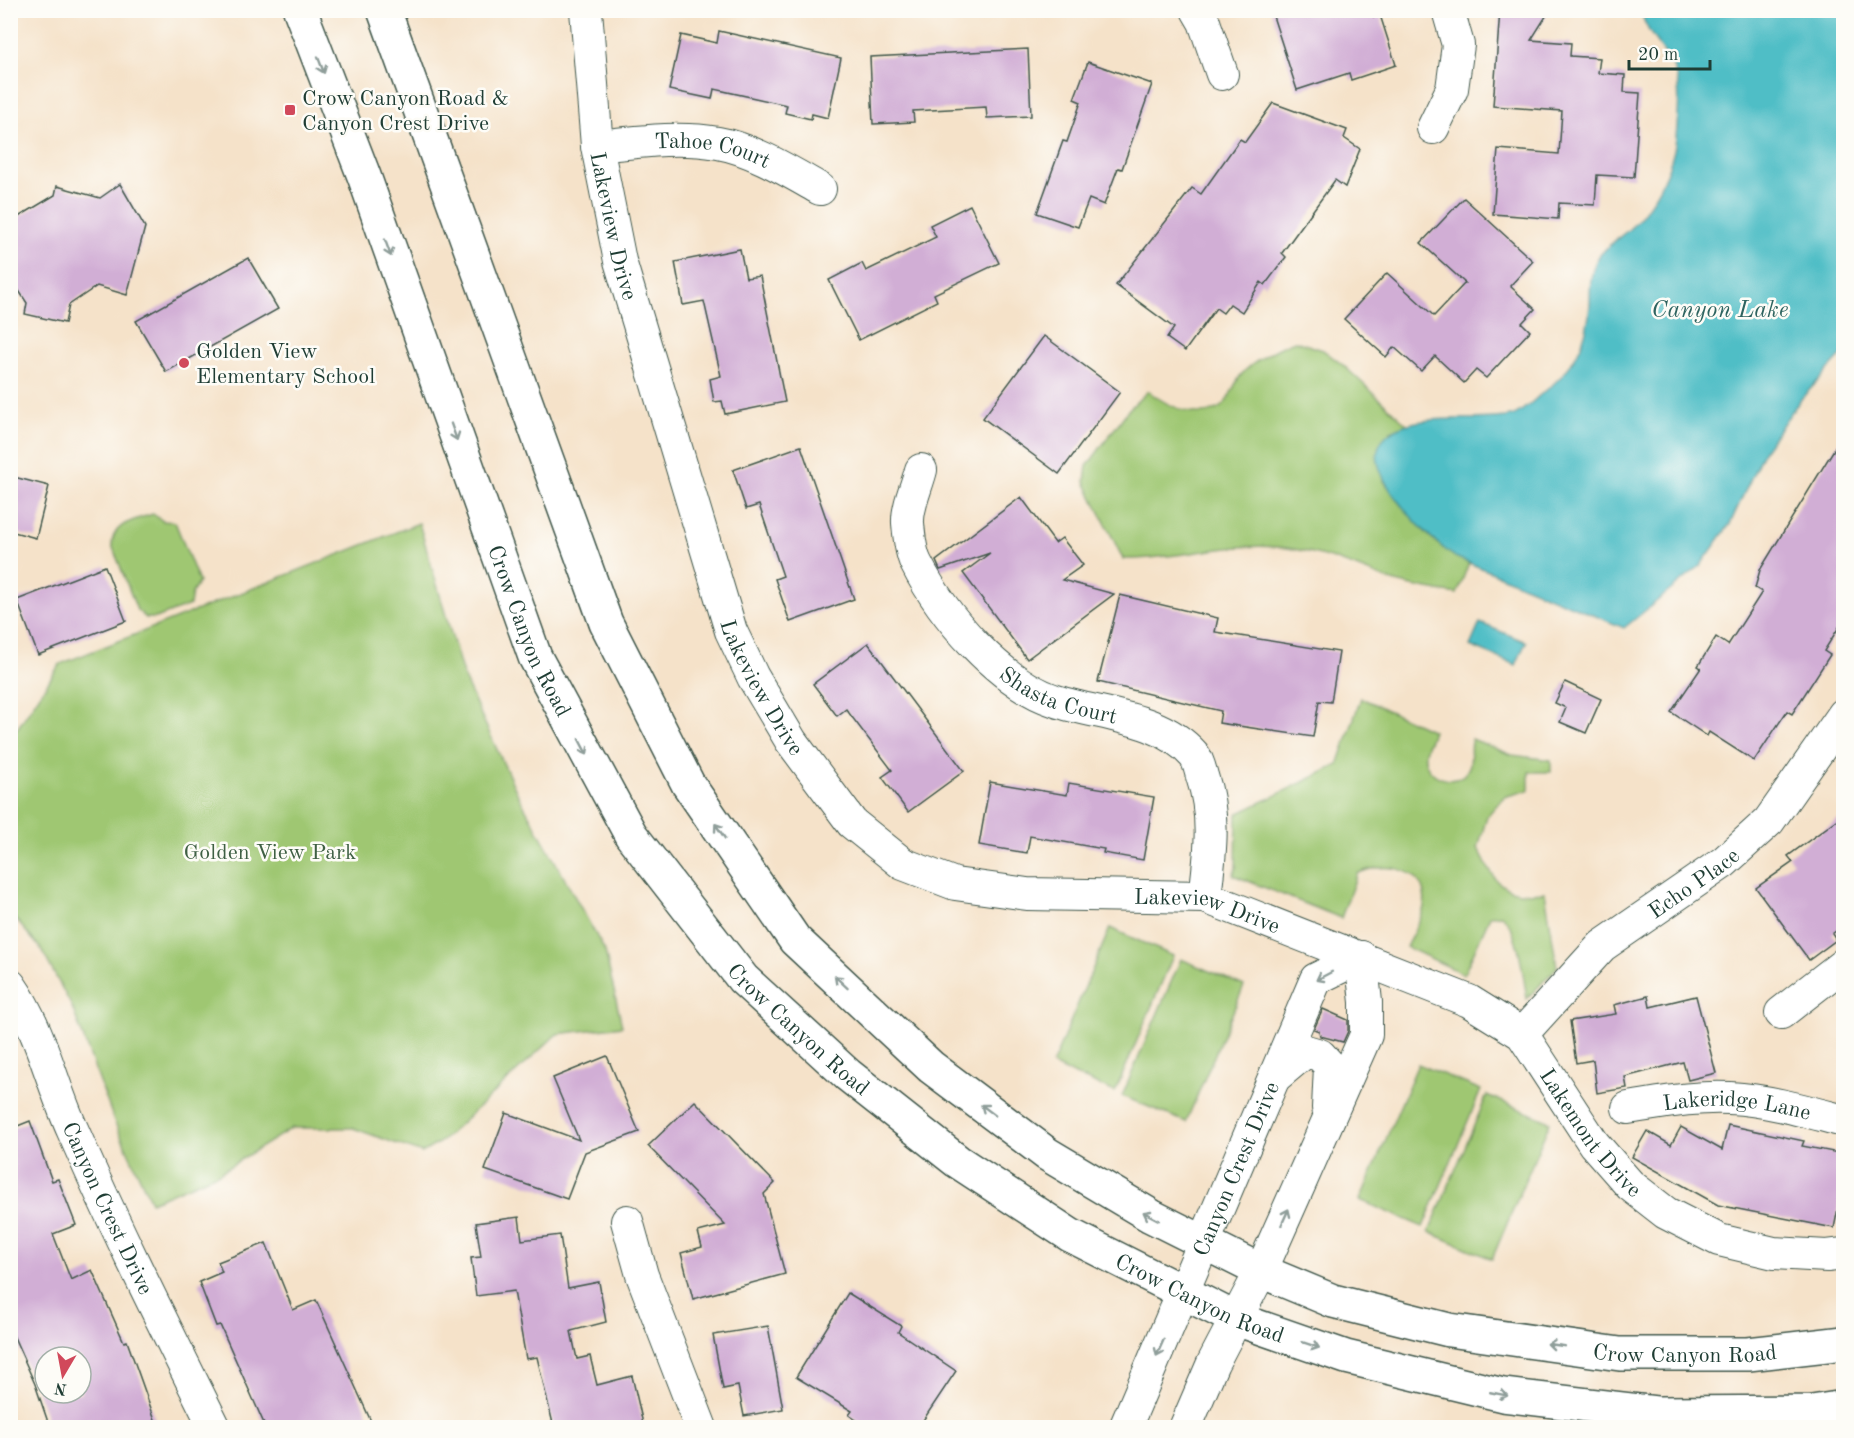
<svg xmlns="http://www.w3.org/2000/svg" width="1854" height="1438" font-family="'Old Standard TT',serif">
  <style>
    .green { fill: #9fc772; stroke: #5f8253; stroke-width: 1.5 }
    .water { fill: #50bec6; stroke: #387e7d; stroke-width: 1.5 }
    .building { fill: #d1aed5; fill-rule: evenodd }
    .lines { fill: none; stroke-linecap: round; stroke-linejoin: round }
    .minor-casing { stroke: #3f564a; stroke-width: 34 }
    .secondary-casing { stroke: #3f564a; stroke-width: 36 }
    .minor { stroke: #fff; stroke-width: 32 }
    .secondary { stroke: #fff; stroke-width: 33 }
    .oneway { stroke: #8f9e9a }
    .poi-dot { fill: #d1495b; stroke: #fdfcf7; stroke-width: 2 }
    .labels { text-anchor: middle; stroke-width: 5; stroke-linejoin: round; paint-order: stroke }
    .poi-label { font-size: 22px; fill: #1f3d34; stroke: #fdfcf7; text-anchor: start }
    .street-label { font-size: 22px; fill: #1f3d34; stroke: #fdfcf7 }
    .park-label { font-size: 22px; fill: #3f6044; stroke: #fdfcf7 }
    .water-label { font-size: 24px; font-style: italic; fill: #2e6460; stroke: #fdfcf7 }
  </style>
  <rect width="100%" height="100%" fill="#fdfcf7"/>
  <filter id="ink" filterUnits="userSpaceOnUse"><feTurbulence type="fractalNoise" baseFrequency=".0167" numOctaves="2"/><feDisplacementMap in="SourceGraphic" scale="12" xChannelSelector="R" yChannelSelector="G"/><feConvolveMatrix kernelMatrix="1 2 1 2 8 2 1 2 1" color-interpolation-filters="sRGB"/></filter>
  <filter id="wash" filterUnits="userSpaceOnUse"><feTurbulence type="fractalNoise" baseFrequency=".008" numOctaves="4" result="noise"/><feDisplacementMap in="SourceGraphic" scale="24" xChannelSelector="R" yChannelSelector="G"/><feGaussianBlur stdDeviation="1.35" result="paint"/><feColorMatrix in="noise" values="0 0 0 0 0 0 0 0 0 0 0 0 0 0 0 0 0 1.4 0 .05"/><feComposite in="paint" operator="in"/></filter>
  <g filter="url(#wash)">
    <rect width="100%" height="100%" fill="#f5e2c9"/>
    <g class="green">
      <path d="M1295,341L1323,350L1343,365L1409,426L1390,431L1384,481C1409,513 1431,547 1469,563L1457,594C1434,590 1411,587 1389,580C1358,568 1326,554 1293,549C1236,539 1179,560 1123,559L1085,482L1087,466L1129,409L1148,391C1166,405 1203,425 1224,404C1231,396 1234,384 1241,375C1250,363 1280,346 1295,341Z"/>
      <path d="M153,514L163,521L175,522L199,582L192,593L190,605L156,618H146L137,610L112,545C112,523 135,520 153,514Z"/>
      <polygon points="419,523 464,678 518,795 605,951 622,1026 557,1034 442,1141 422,1153 353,1128 292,1128 219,1173 151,1202 115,1123 72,1007 41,949 11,914 11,738 60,664"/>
      <path d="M1361,698L1433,731C1431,738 1426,746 1425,753C1422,778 1459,791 1469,767C1473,758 1468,748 1472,739L1512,755L1551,760V772H1529V790L1504,797L1487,816L1478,848C1496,885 1503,896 1545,892L1557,967L1527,999C1523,977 1519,928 1501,915L1490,916L1464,974L1406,947C1413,932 1428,911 1424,894C1418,864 1378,863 1357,874L1341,918L1233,875L1236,868L1237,814L1338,765Z"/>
      <polygon points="1110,928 1173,956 1115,1092 1052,1065"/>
      <polygon points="1181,959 1244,986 1186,1122 1122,1096"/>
      <polygon points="1418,1064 1481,1090 1423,1227 1360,1200"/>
      <polygon points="1487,1095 1550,1122 1492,1259 1429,1232"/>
    </g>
    <g class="water">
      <path d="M1641,11H1843L1844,353L1801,399L1764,450L1730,524L1700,566L1624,628L1455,557C1431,541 1361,474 1381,442C1403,408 1477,424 1511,416C1520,414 1532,402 1540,395C1572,372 1588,343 1590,304C1590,289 1590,273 1597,259C1605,247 1616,240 1627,231C1650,212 1674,166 1676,137C1678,115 1683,79 1670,61C1658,43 1646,32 1641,11Z"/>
      <polygon points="1480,623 1526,642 1516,665 1470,646"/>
    </g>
    <g id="blocks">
      <g class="building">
        <polygon points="1271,10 1372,10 1374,17 1380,15 1396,65 1351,80 1349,73 1297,90"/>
        <polygon points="1500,10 1550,10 1531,40 1571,43 1570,56 1600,58 1598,73 1625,75 1624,92 1640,93 1634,177 1597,175 1595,205 1559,203 1558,219 1493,214 1498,149 1559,154 1562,111 1493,106"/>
        <polygon points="719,31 841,58 828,118 812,114 811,119 785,113 787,105 714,89 712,99 669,90 681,35 717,43"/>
        <polygon points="1028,49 1031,116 987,118 986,107 913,111 914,122 873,124 870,57"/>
        <polygon points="1088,62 1152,84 1122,169 1118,168 1104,205 1089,199 1078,227 1037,213 1063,141 1067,142 1081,102 1074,99"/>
        <polygon points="1273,103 1347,130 1344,138 1360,149 1345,187 1335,180 1282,253 1286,257 1265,285 1261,282 1242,312 1230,304 1223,313 1216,308 1185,351 1167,338 1174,328 1116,285 1192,188 1201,194 1240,139 1245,142"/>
        <polygon points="120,184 145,227 127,295 97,286 69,305 65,323 25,314 27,303 10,277 10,222 55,195 57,186 100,198"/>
        <polygon points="1464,198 1533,261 1510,286 1535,309 1522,323 1530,331 1486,378 1476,370 1464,383 1435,356 1421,371 1394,347 1386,357 1344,319 1387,273 1434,316 1465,283 1421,243"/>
        <polygon points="970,205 999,263 934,294 937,301 859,340 829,280 862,263 866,271 936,237 930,225"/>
        <polygon points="740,249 746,278 760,276 785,402 725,414 722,401 714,402 710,379 721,376 704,301 683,305 675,262"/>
        <polygon points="248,258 278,309 166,372 136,321"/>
        <polygon points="1044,336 1120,392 1059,474 983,418"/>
        <polygon points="1844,433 1844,619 1824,651 1830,655 1792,714 1787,711 1754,761 1709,732 1707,736 1671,712 1701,668 1698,666 1716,637 1728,645 1762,592 1755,588 1760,570"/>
        <polygon points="801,446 854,599 790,622 775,579 783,576 759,505 746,509 733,470"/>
        <polygon points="10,476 49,486 36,538 10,531"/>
        <polygon points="1021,497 1055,543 1062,538 1083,565 1062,580 1114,594 1027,659 963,573 990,553 940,570 936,561"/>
        <polygon points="105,566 126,621 38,655 17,600"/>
        <polygon points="1120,595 1218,618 1215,632 1339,652 1331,702 1319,701 1313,737 1219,723 1221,711 1098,682"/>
        <polygon points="868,643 964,771 908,812 882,777 892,770 846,709 837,716 813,684"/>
        <polygon points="1565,682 1601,699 1586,733 1560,722 1566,708 1555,703"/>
        <polygon points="990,782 1067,795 1069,783 1154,797 1143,860 1103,853 1104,849 1030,836 1027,853 979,845"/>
        <polygon points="1844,815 1844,925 1832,934 1836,940 1809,960 1756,888 1793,862 1788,856"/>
        <polygon points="1648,996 1650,1007 1696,996 1716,1073 1688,1080 1683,1062 1625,1077 1627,1088 1597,1093 1593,1060 1576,1063 1570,1021 1616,1014 1614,1005"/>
        <polygon points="1323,1009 1348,1020 1348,1031 1343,1042 1320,1036 1319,1031 1314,1029"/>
        <polygon points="607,1056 639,1132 585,1152 567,1199 485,1170 506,1113 579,1140 553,1078"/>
        <polygon points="695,1101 775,1183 764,1194 785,1274 693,1299 681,1253 702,1247 698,1232 725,1225 648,1146"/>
        <path d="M30,1121L52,1181L58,1179L76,1225L53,1234L71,1280L92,1270L124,1342L127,1341L158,1428H50L35,1384L10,1328V1129ZM45,1357H81V1393H45Z"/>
        <polygon points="1728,1125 1804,1141 1802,1146 1844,1154 1844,1180 1834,1228 1718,1205 1632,1157 1647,1131 1671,1145 1681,1127 1722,1150"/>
        <polygon points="519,1217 522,1240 560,1235 568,1288 599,1282 606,1322 571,1331 577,1359 590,1356 597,1385 632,1376 644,1428 554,1428 537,1357 526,1359 514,1291 476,1296 471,1258 481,1257 476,1223"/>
        <polygon points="266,1243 293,1310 316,1300 374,1428 266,1428 220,1325 216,1326 199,1282 222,1272 218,1262"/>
        <polygon points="848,1293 901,1326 898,1332 956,1371 918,1428 868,1428 849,1415 852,1411 796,1377"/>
        <polygon points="768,1326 783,1409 744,1416 738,1386 723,1389 713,1335"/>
      </g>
    </g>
  </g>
  <g filter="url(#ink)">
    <use href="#blocks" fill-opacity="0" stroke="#3f564a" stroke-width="1.5"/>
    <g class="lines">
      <defs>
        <g id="minor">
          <path id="s1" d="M586,10L597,146L620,261L731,631L753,677L791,741L852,823L903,864L955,884L1027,894L1205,897L1469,1001L1522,1034L1594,1144L1630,1185L1666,1213L1719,1240L1774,1253L1827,1256L1844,1254"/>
          <polyline points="1197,10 1204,22 1222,74"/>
          <polyline points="1433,128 1452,89 1458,45 1448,10"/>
          <path id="s2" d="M597,146C637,142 678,136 718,143C753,149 790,172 820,189"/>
          <path id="s3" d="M921,470C917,486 907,507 908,523C909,535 911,553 916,563C942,615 1000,683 1056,701C1102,716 1160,716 1194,755C1198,760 1200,769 1202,776C1216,817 1210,855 1205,897"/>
          <path id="s4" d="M10,985C41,1029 51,1083 73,1131C117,1232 166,1329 215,1428"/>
          <polyline points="1781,1013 1844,964"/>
          <path id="s5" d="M1522,1034L1602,946L1724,862L1769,821L1844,714"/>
          <polyline points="1275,1077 1306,1051 1320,1055 1330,1066 1328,1108"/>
          <path id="s6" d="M1628,1108C1661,1103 1696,1096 1730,1098C1768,1100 1806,1111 1844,1121"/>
          <polyline points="627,1221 642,1275 701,1428"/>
          <path id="s7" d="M1125,1428L1316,979L1361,957"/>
          <polyline points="1185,1428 1213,1363 1261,1271 1366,1035 1366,1002 1361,957"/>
        </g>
        <g id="secondary">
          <path id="s8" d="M300,10L364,176L535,657L631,835L743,979L848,1075L957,1161L1070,1235L1236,1319L1346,1357L1503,1395L1656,1413L1812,1412L1844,1407"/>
          <path id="s9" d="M384,10L606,623L688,784L795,940L931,1067L1047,1154L1151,1216L1261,1271L1333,1301L1449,1330L1620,1354H1748L1844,1343"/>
        </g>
      </defs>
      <use href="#minor" class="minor-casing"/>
      <use href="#secondary" class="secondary-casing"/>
      <use href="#minor" class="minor"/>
      <use href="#secondary" class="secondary"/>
    </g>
    <defs><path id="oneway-shaft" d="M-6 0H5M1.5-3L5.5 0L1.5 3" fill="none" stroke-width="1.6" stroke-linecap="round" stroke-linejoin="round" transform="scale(1.5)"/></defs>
    <g class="oneway">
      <use href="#oneway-shaft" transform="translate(321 65) rotate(69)"/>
      <use href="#oneway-shaft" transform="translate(388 248) rotate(70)"/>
      <use href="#oneway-shaft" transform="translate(454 432) rotate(70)"/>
      <use href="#oneway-shaft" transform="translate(583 747) rotate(62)"/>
      <use href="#oneway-shaft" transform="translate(720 831) rotate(-124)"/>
      <use href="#oneway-shaft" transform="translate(1324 976) rotate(152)"/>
      <use href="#oneway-shaft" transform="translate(841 982) rotate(-137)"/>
      <use href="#oneway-shaft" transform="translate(988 1110) rotate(-143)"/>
      <use href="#oneway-shaft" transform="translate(1151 1216) rotate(-152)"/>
      <use href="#oneway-shaft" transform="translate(1285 1217) rotate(-66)"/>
      <use href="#oneway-shaft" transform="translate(1311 1345) rotate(19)"/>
      <use href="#oneway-shaft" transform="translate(1556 1345) rotate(-172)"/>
      <use href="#oneway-shaft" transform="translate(1160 1348) rotate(114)"/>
      <use href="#oneway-shaft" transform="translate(1499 1394) rotate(11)"/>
    </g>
  </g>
  <g class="poi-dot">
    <rect x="284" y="104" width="12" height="12" rx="3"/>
    <circle cx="184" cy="363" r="6"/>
  </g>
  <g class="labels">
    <g class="poi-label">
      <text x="302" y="105">Crow Canyon Road &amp;<tspan x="302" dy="25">Canyon Crest Drive</tspan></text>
      <text x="196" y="358">Golden View<tspan x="196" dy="25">Elementary School</tspan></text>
    </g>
    <g class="street-label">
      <text dy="8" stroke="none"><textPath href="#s2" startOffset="117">Tahoe Court</textPath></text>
      <text dy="8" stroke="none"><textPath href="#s1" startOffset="218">Lakeview Drive</textPath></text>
      <text dy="8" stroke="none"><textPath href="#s8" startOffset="662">Crow Canyon Road</textPath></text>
      <text dy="8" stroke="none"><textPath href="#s1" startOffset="704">Lakeview Drive</textPath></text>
      <text dy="8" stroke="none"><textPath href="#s3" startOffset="297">Shasta Court</textPath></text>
      <text dy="8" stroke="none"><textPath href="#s5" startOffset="230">Echo Place</textPath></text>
      <text dy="8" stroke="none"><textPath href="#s1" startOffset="1244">Lakeview Drive</textPath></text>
      <text dy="8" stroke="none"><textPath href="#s8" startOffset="1148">Crow Canyon Road</textPath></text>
      <text dy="8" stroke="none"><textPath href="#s6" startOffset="110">Lakeridge Lane</textPath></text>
      <text dy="8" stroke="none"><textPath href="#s1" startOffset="1706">Lakemont Drive</textPath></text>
      <text dy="8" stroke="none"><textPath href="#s7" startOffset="282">Canyon Crest Drive</textPath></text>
      <text dy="8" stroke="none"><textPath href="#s4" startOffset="244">Canyon Crest Drive</textPath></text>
      <text dy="8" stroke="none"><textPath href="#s8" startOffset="1634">Crow Canyon Road</textPath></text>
      <text dy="8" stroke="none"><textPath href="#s9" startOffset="2032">Crow Canyon Road</textPath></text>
    </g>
    <g class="park-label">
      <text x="270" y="859">Golden View Park</text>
    </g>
    <g class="water-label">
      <text x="1720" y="317">Canyon Lake</text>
    </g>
  </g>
  <rect width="1854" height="1438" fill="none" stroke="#fdfcf7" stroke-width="36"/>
  <g transform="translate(63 1375) rotate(190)"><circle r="28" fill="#fdfcf7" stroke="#a4b0a9" stroke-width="1.5"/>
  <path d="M0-4.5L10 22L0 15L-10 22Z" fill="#d1495b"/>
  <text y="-9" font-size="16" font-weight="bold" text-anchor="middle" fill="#1f3d34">N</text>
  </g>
  <path d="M1629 60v9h81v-9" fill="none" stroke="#1f3d34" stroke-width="3"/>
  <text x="1638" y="60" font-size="18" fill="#1f3d34" stroke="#fdfcf7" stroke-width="4.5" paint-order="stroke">20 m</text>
</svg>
